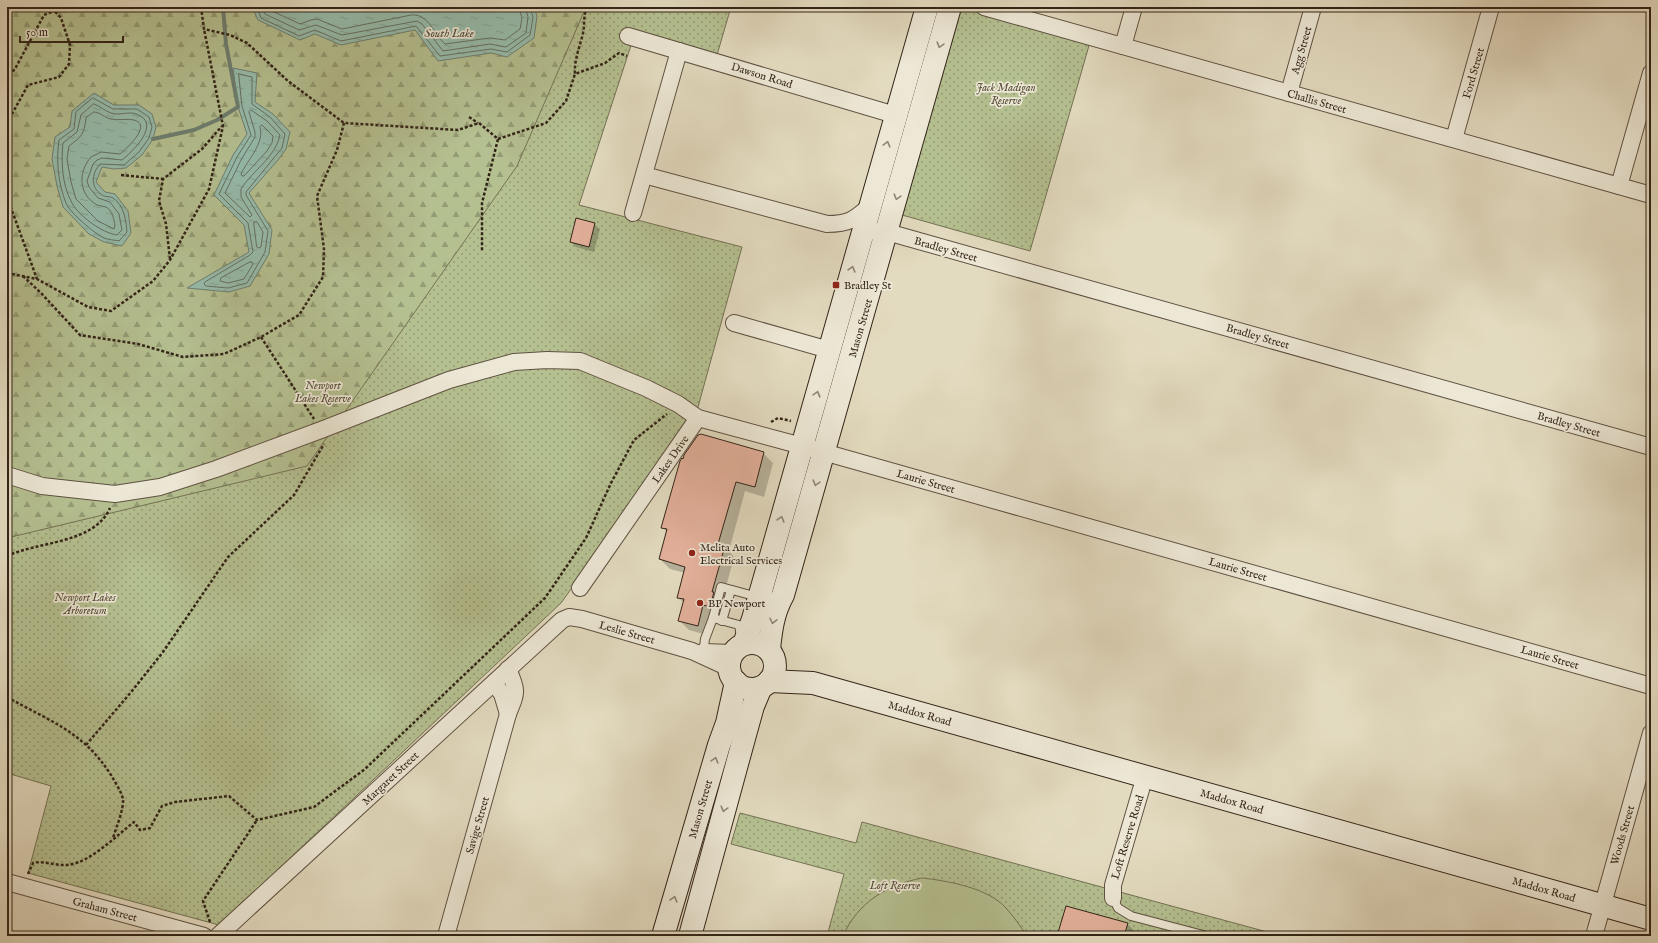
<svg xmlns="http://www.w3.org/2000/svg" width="1658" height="943" font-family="'IM FELL English',serif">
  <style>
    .grass { fill: url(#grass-dots); stroke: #747254 }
    .forest { fill: url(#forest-firs); stroke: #747254 }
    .pitch { fill: #b5c091; stroke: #747254 }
    .water { fill: url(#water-ripples); stroke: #6e7f71 }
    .shadow { fill: #0003 }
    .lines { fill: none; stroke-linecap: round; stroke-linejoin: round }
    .shore { stroke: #647062; stroke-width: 1 }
    .stream { stroke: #6e7f71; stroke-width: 4 }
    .building { fill: #e3b09b; stroke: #332418 }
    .lane-casing { stroke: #5f5242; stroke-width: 10 }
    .street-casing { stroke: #5f5242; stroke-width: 18 }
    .secondary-casing { stroke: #332418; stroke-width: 24 }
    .path { stroke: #332418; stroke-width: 2.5; stroke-dasharray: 3 2; stroke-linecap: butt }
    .lane { stroke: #ede8d6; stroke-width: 8 }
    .street { stroke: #ede8d6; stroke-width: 16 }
    .secondary { stroke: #ede8d6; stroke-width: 22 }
    .oneway { stroke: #908677 }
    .poi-dot { fill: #8f2418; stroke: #ede8d6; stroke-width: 1.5 }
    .labels { text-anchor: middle; stroke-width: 3.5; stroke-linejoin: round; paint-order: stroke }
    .street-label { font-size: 11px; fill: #332418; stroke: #ede8d6 }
    .park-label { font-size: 11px; font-style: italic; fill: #544b36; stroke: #ede8d6 }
    .poi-label { font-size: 11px; fill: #332418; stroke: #ede8d6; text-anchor: start }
    .water-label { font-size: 12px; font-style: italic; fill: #4c4a3d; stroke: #ede8d6 }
  </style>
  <defs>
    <pattern id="grass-dots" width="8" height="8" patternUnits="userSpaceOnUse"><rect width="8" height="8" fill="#b5c091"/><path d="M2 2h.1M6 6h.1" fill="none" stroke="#949c75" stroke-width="1.8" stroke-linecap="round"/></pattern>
    <pattern id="forest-firs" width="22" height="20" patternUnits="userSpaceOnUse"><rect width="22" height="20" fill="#b5c091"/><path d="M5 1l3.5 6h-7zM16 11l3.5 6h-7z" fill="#949c75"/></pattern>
    <pattern id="water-ripples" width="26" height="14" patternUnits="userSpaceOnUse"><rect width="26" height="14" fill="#96bcac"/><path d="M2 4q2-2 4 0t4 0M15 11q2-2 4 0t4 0" fill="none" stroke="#82a193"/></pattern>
  </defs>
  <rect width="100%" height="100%" fill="#e3dbc0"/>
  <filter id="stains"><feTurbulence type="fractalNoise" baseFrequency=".005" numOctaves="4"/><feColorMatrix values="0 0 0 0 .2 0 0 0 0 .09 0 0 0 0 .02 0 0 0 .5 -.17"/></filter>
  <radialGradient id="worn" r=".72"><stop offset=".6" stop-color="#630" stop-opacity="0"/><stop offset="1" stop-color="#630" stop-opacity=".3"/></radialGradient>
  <g class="grass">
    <polygon points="7,7 731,7 717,55 635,33 579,205 742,247 695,418 561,603 219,925 28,873 51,786 7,773"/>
    <polygon points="960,7 974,7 1090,42 1030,251 902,215"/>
    <polygon points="740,813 856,843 862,822 1282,936 827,936 844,874 731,844"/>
  </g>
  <polygon class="forest" points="7,7 586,7 517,166 307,466 7,538"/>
  <path class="pitch" d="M922,878C949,881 988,888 1006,908C1014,917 1021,927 1027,936H843C858,902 887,885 922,878Z"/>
  <g class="water">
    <polygon points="252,7 534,7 537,16 534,38 507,57 491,53 438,61 415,30 341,45 315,34 300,40 258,20"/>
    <polygon points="233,68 257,73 255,102 273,114 290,132 286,149 278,160 249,193 272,230 269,254 250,286 229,292 187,288 249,252 244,225 214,195 233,155 247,134 238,107"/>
    <polygon points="94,93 114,105 139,105 152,114 156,127 153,139 142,155 126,168 114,169 102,167 96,182 105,192 115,194 128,211 131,233 122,246 104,242 89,234 63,207 57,186 52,159 55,137 70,127 72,111"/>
  </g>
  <g class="shadow">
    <polygon points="594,224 600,229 594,252 576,247 571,242"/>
    <polygon points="763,453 773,463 764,497 745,491 729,551 734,557 722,602 723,603 720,616 713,614 707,635 689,630 679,620 684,603 678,597 685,573 670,569 660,559 667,532 662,527"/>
    <polygon points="1127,924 1136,932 1135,936 1058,936"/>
  </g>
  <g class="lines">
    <g class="shore">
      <polyline points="257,7 261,18 299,36 315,30 341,41 416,26 440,56 491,49 507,52 530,35 533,17 530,7"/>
      <polyline points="262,7 265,14 299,30 316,25 342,35 417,21 422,24 443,51 490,44 506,47 526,33 528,17 525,7"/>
      <path d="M268,7L270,10L300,24L311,20L317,19L342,29L411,15C429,13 434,35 445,44L490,38L505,40L520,29L522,18L519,7"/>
      <polygon points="239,74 252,77 252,104 270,117 285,134 282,148 246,192 246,195 268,231 265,252 247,283 228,288 206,286 204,284 205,282 250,255 253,252 248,223 219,194 237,157 251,135 242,106"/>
      <path d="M93,98L113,109H137L149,117L152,127L149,138L139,152L124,165L100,164C91,174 90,189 104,196C106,197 110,196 113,198C124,205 126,220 127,232L119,241C115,240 109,240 104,238C94,233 70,213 66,203C58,183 56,161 59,140L74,129L76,112Z"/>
      <path d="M94,104C100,106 105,111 111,113C119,116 128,111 136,114C163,123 132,152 122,160L102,158L97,160L93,164L87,181L89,187L98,198L110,202L119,214L122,230L117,235C102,233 77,215 71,201C62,184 61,161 63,143L77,132L81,115Z"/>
      <path d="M251,110L267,121L280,135C275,158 253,170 241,189V197L252,215L250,217L225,193L241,160L255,137V132L249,112Z"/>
      <path d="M94,112C100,112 105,118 111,119C118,121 127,118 134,120C153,125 126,149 120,154L101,152L91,157C78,172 78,194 97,205C100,206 103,206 106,207C113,211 114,220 115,226L114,229L98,221L76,199L71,182L67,159L69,146C82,136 84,135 86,118Z"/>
      <path d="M262,125L273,136L272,143L267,151L244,176H242L241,174C248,159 265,143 260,127Z"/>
      <polygon points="254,222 257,222 263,232 261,247 259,248 257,247"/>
      <polygon points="250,262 252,262 253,264 244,279 228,283 220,281 221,278"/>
    </g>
    <polyline class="stream" points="153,139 194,130 217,120 238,107 226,44 223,7"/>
  </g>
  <g class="building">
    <polygon points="576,218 595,223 589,247 570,242"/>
    <polygon points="701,434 764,452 755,487 736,482 718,544 725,546 712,592 714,592 710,607 703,605 698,626 678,621 684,599 677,598 685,567 659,559 667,529 661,528 680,461 682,458 683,459 684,455 698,435"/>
    <polygon points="1066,906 1128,923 1124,936 1057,936"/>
  </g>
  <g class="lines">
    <defs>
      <g id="lane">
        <polyline points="713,618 739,625 741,636"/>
        <polyline points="722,621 731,590"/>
        <polyline points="703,655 705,639 713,618 721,587 758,597"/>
        <polyline points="1113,898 1118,908 1131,916 1207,936"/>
      </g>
      <g id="street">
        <polyline points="984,7 1651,195"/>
        <polyline points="628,36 895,115"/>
        <polyline points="1123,46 1134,7"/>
        <polyline points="1289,93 1313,7"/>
        <polyline points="1454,139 1491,7"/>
        <path d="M644,175L827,224C849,224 854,220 871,205"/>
        <polyline points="1619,186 1651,73"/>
        <polyline points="633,213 679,51"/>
        <polyline points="863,231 887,232 1651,447"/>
        <polyline points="734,323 829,350"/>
        <polyline points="7,475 42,486 115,494 160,487 216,469 321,430 449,380 514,362 547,360 580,361 646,388 678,404 698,418"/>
        <polyline points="580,588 698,418 802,446 1651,686"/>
        <polyline points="703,652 732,653"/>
        <polyline points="494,683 502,694 508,714"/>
        <polyline points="7,882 204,936"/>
        <polyline points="1113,898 1113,885 1145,776"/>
        <polyline points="218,936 562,620 569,617 582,619 692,651 729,668"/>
        <path d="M446,936L508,714C517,692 518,691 508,669"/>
        <polyline points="1594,936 1651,733"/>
      </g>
      <g id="secondary">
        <circle cx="752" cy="666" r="23"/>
        <polyline points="744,644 753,619 927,7"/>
        <path d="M769,649C771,630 773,613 783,595L950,7"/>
        <polyline points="769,681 813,683 1651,919"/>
        <polyline points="663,936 719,745 727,723 736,682"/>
        <polyline points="690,936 746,731 753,706 761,687"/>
      </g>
    </defs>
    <use href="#lane" class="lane-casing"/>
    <use href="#street" class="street-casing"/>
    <use href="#secondary" class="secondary-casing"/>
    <g class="path">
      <polyline points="201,7 204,29 230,35 247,43 288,81 344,123 458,130 479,123 498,139 482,203 482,251"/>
      <path d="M587,7C583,16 585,24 583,33C580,47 574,59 575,74L605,63L619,53L627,56"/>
      <polyline points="7,80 16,67 44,15 54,11 67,11 70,7"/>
      <polyline points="469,117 478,123"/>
      <polyline points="7,123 28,85 59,77 69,64 70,45 61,18 51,7"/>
      <polyline points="498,139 546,123 566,101 575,74"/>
      <polyline points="121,175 163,179"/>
      <polyline points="7,197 37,279"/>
      <polyline points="170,259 166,224 159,201 163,179 202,149 222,126"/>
      <polyline points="7,273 37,279 88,307 111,311 153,281 170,260 209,189 223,126 204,29"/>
      <polyline points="23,276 41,293 80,335 138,344 183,357 224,354 261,337 299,315 323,277 324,249 317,196 337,150 344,123"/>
      <polyline points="261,337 314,419"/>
      <polyline points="771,422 778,418 791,421"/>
      <path d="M7,556C39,541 94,544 110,508"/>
      <path d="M7,697C49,721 83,731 111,775C115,782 121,791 123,799C124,809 116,828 113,838"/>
      <polyline points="86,745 132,691 163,652 228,557 294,495 324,444"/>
      <path d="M28,874L33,863C43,860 55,866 67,865C90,863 116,836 134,822L140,830L150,828L162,806L175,802L229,796L257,820L314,807L365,769L545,598L586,538L611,483L634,440L667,414"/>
      <polyline points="210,922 203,901 257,820"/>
    </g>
    <use href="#lane" class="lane"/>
    <use href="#street" class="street"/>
    <use href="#secondary" class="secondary"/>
  </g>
  <defs><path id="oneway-chevron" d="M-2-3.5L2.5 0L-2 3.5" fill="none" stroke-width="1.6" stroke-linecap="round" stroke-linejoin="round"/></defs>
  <g class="oneway">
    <use href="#oneway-chevron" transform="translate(940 45) rotate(106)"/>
    <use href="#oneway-chevron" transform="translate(887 144) rotate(-75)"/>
    <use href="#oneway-chevron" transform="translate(897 197) rotate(106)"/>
    <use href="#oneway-chevron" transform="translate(852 269) rotate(-74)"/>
    <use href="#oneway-chevron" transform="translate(817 394) rotate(-74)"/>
    <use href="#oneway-chevron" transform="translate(816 483) rotate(106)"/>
    <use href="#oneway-chevron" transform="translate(781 519) rotate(-74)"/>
    <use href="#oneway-chevron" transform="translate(773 621) rotate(103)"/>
    <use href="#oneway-chevron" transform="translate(715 760) rotate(-74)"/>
    <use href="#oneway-chevron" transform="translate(724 809) rotate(105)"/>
    <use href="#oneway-chevron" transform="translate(674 899) rotate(-74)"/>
  </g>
  <g class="poi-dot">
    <rect x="832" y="281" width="8" height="8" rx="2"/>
    <circle cx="692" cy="553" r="4"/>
    <circle cx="700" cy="603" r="4"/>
  </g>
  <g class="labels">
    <g class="street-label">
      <text transform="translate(1301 50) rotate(-74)" y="4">Agg Street</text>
      <text transform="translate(1473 73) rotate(-74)" y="4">Ford Street</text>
      <text transform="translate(762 75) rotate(17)" y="4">Dawson Road</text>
      <text transform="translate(1317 101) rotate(16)" y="4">Challis Street</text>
      <text transform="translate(946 249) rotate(16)" y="4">Bradley Street</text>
      <text transform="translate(860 328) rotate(-74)" y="4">Mason Street</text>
      <text transform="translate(1258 336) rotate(16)" y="4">Bradley Street</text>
      <text transform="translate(1569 424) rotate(16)" y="4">Bradley Street</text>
      <text transform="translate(670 459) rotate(-55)" y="4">Lakes Drive</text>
      <text transform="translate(926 481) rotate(16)" y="4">Laurie Street</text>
      <text transform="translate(1238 569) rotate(16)" y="4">Laurie Street</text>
      <text transform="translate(627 632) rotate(16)" y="4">Leslie Street</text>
      <text transform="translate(1550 657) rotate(16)" y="4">Laurie Street</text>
      <text transform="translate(920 713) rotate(16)" y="4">Maddox Road</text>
      <text transform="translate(390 778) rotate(-43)" y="4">Margaret Street</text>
      <text transform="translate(1232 801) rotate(16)" y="4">Maddox Road</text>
      <text transform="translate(700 809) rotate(-74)" y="4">Mason Street</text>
      <text transform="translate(477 825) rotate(-74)" y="4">Savige Street</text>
      <text transform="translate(1622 835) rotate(-74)" y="4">Woods Street</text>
      <text transform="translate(1127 837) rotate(-73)" y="4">Loft Reserve Road</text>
      <text transform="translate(1544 889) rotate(16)" y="4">Maddox Road</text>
      <text transform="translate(105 909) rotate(15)" y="4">Graham Street</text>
    </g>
    <g class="park-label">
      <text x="1006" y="91">Jack Madigan<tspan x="1006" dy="13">Reserve</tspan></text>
      <text x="323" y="389">Newport<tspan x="323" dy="13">Lakes Reserve</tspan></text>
      <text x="85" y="601">Newport Lakes<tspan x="85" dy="13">Arboretum</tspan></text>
      <text x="895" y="889">Loft Reserve</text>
    </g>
    <g class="poi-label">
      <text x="844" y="289">Bradley St</text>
      <text x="700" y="551">Melita Auto<tspan x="700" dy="13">Electrical Services</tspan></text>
      <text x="708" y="607">BP Newport</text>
    </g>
    <g class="water-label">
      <text x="449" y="37">South Lake</text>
    </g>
  </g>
  <rect width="1658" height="943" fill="none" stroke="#e3dbc0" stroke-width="24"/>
  <rect x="8" y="8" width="1642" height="927" fill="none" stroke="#332418" stroke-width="2"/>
  <rect x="12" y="12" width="1634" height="919" fill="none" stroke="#332418"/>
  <path d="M20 36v6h103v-6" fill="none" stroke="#332418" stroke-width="2"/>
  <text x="26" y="36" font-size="12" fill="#332418" stroke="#ede8d6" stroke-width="3" paint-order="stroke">50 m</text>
  <rect width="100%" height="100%" filter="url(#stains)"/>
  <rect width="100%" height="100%" fill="url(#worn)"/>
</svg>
